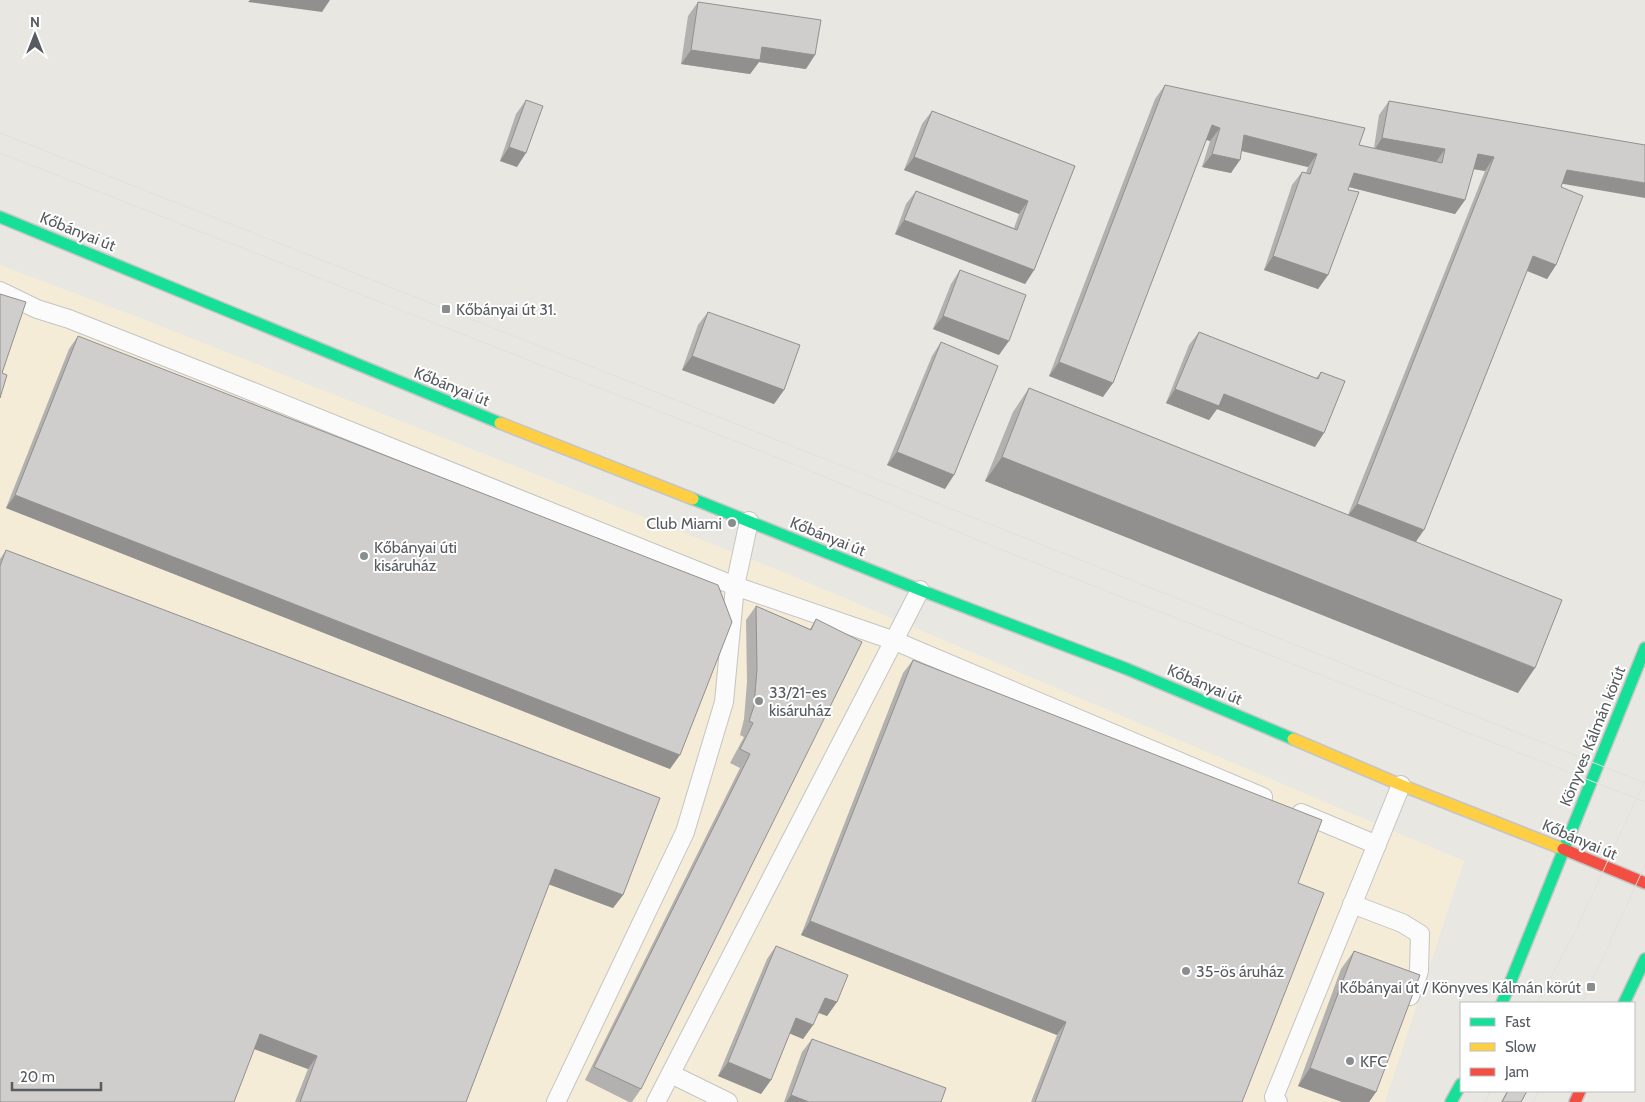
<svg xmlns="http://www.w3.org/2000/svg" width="1645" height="1102" font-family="Cabin,sans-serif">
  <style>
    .commercial { fill: #f5ecd8 }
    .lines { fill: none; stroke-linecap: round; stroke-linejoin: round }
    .lane-casing { stroke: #c4c4c3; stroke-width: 20 }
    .fast-casing { stroke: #c4c5c4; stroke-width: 14 }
    .slow-casing { stroke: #c4c5c4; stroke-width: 14 }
    .jam-casing { stroke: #c4c5c4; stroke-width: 14 }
    .lane { stroke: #fcfbfb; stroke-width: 18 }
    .fast { stroke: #16e098; stroke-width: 11 }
    .slow { stroke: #ffcf43; stroke-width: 11 }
    .jam { stroke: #f24e42; stroke-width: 11 }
    .tram { stroke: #e1e1e0; stroke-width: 1 }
    .wall { fill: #b3b1af }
    .shaded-wall { fill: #92908f }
    .building { fill: #d0cecc; stroke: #92908f }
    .poi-dot { fill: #8a8d8e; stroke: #fff; stroke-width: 2 }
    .labels { text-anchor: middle; stroke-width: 4; stroke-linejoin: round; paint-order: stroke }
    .street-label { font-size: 16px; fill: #575c61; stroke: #fff }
    .poi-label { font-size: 16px; fill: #575c61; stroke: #fff; text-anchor: start }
  </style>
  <rect width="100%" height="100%" fill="#e8e7e2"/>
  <polygon class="commercial" points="0,265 140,318 783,572 1464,861 1385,1102 0,1102"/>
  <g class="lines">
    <defs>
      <g id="lane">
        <polyline points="0,291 37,309 69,319 221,379 735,586 895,641 1263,797"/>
        <polyline points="1301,813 1377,845"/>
        <polyline points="1352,904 1402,923 1420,934 1419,971 1410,996"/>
        <polyline points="671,1074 728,1102"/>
        <polyline points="556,1102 685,832 724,702 735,586 749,521"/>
        <polyline points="656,1102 920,590"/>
        <polyline points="1278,1102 1274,1097 1401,785"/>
      </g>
      <g id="fast">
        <polyline points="0,217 500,423"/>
        <polyline points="693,499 920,590 1127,669 1293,739"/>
        <polyline points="1502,1003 1645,648"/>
        <polyline points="1624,1003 1645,959"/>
        <polyline points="1451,1102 1461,1084"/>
      </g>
      <g id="slow">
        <polyline points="500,423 693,499"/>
        <polyline points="1293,739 1401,785 1563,849"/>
      </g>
      <g id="jam">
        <polyline points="1563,849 1645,883"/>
        <polyline points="1575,1102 1580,1091"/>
      </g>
    </defs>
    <use href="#lane" class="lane-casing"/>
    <use href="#fast" class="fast-casing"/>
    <use href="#slow" class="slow-casing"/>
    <use href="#jam" class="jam-casing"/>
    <use href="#lane" class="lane"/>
    <use href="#fast" class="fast"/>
    <use href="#slow" class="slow"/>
    <use href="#jam" class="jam"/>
    <g class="tram">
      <polyline points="0,133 1645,783"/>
      <polyline points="0,153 791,463 1002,550 1645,802"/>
      <polyline points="1537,1003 1575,932 1645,780"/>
      <polyline points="1582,1003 1645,865"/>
      <polyline points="1485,1102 1491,1091"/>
      <polyline points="1533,1102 1539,1091"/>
    </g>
  </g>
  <g class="wall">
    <polygon points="698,2 806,69 759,62 750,74 681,64 688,16"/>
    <polygon points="1165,85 1359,145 1374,148 1379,115 1389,101 1562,184 1561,187 1556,265 1547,279 1527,271 1416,542 1518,693 985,481 1013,412 1029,388 1348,515 1485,171 1473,169 1465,200 1455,214 1349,187 1328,275 1318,289 1264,270 1292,185 1302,172 1306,173 1308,167 1241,151 1231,173 1202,167 1210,141 1206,140 1103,397 1049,376 1155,99"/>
    <polygon points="526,100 517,167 500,161 516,114"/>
    <polygon points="932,111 1075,166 1034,270 1025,284 895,234 906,204 916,191 1014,228 1019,214 904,170 922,124"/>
    <polygon points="960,270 999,355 933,329 951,284"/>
    <polygon points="708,312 784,390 774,404 682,370 698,325"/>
    <polygon points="1199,332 1316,378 1321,372 1315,447 1217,409 1209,420 1166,403 1189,345"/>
    <polygon points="78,336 670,769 6,508 69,349"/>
    <polygon points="941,342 945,489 887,465 932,356"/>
    <polygon points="6,550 623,895 613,908 549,884 466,1102 295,1102 308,1069 255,1049 0,1102 0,559"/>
    <polygon points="756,606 810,629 816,619 641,1089 632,1102 629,1102 585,1080 740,768 730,763 744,737 740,735 744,719 747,682 746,620"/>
    <polygon points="913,660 1298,883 1242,1102 1031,1102 1057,1035 801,935 903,673"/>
    <polygon points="776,946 837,1002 827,1016 818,1013 813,1025 803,1039 790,1033 771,1080 761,1094 718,1076 767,959"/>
    <polygon points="1354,951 1376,1092 1369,1102 1342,1102 1298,1086 1341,969"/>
    <polygon points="812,1039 941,1102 784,1102 802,1052"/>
    <polygon points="1507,1091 1527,1091 1521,1102 1501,1102"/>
  </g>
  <g class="shaded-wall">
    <polygon points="250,0 330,0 322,12 248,2"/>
    <polygon points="762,47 815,55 806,69 759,62 750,74 681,64 691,50"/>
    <polygon points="1212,125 1220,128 1210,141 1202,138"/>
    <polygon points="1244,135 1317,154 1308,167 1234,149"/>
    <polygon points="1382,138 1445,149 1436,162 1373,152"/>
    <polygon points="509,147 526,153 517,167 500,161"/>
    <polygon points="1212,154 1240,160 1231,173 1202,167"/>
    <polygon points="1478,154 1494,157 1485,171 1468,168"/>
    <polygon points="914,157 1028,201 1019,214 904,170"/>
    <polygon points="1567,170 1645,183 1645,198 1558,183"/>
    <polygon points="1354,173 1465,200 1455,214 1345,186"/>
    <polygon points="904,220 1034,270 1025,284 895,234"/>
    <polygon points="1273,256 1328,275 1318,289 1264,270"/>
    <polygon points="1533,256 1556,265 1547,279 1523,269"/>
    <polygon points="943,316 1009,341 999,355 933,329"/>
    <polygon points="692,356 784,390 774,404 682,370"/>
    <polygon points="1059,362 1113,383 1103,397 1049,376"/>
    <polygon points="1175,389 1224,394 1324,433 1315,447 1217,409 1209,420 1166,403"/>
    <polygon points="897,452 954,475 945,489 887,465"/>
    <polygon points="1002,457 1535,668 1518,693 985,481"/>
    <polygon points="15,495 680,755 670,769 6,508"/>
    <polygon points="1357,504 1424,530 1415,543 1347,517"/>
    <polygon points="555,869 623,895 613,908 545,883"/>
    <polygon points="810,921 1066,1022 1057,1035 801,935"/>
    <polygon points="825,998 837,1002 827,1016 815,1011"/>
    <polygon points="796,1018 813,1025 803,1039 786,1032"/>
    <polygon points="260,1034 317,1056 308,1069 251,1048"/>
    <polygon points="728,1062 771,1080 761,1094 718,1076"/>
    <polygon points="1310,1068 1376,1092 1369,1102 1342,1102 1298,1086"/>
    <polygon points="791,1095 809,1102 786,1102"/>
  </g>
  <g class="building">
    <polygon points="698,2 821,20 815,55 762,47 760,60 691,50"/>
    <polygon points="1165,85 1365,128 1359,145 1442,163 1445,149 1382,138 1389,101 1645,145 1645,183 1567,170 1561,187 1583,196 1556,265 1533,256 1424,530 1357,504 1494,157 1478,154 1465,200 1354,173 1348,190 1359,192 1328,275 1273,256 1302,172 1310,174 1317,154 1244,135 1240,160 1212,154 1220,128 1212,125 1113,383 1059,362"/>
    <polygon points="526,100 543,106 526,153 509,147"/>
    <polygon points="932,111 1075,166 1034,270 904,220 916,191 1017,230 1028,201 914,157"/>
    <polygon points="960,270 1026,295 1009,341 943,316"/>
    <polygon points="0,294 26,302 2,373 7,375 0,398"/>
    <polygon points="708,312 800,345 784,390 692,356"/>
    <polygon points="1199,332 1318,379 1321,372 1345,381 1324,433 1224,394 1219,406 1175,389"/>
    <polygon points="78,336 718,585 732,622 680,755 15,495"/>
    <polygon points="941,342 998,366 954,475 897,452"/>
    <polygon points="1029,388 1562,600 1535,668 1002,457"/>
    <polygon points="6,550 660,798 623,895 555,869 466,1102 300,1102 317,1056 260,1034 234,1102 0,1102 0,566"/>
    <polygon points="756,606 811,630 816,619 862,642 641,1089 594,1067 750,754 740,749 753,723 749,721 754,706 757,669"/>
    <polygon points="913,660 1322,820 1298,883 1324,893 1242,1102 1035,1102 1066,1022 810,921"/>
    <polygon points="776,946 848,975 837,1002 825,998 813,1025 796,1018 771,1080 728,1062"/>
    <polygon points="1354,951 1420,975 1376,1092 1310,1068"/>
    <polygon points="812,1039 946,1088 941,1102 809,1102 791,1095"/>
    <polygon points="1508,1091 1527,1091 1521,1102 1502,1102"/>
  </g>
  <g class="poi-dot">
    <rect x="441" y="304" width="10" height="10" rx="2.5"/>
    <circle cx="732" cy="523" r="5"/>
    <circle cx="364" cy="556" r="5"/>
    <circle cx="759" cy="701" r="5"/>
    <circle cx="1186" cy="971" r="5"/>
    <rect x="1586" y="982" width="10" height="10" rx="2.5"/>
    <circle cx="1350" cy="1061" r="5"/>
  </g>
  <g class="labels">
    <g class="street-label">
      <text transform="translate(78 231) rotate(22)" y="6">Kőbányai út</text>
      <text transform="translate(452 386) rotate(22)" y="6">Kőbányai út</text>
      <text transform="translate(828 536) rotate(22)" y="6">Kőbányai út</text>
      <text transform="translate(1205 684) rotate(23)" y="6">Kőbányai út</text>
      <text transform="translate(1592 736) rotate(-68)" y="6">Könyves Kálmán körút</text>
      <text transform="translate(1580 839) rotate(23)" y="6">Kőbányai út</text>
    </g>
    <g class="poi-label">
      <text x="456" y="315">Kőbányai út 31.</text>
      <text x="722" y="529" text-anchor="end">Club Miami</text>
      <text x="374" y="553">Kőbányai úti<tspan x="374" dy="18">kisáruház</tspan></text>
      <text x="769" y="698">33/21-es<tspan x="769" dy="18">kisáruház</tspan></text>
      <text x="1196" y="977">35-ös áruház</text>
      <text x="1581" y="993" text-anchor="end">Kőbányai út / Könyves Kálmán körút</text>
      <text x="1360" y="1067">KFC</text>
    </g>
  </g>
  <rect x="1460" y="1002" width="175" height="90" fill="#ffffff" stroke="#bcbec0"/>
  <rect x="1470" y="1018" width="25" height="8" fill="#16e098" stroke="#bcbec0"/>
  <text x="1505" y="1027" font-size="15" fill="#575c61">Fast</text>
  <rect x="1470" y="1043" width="25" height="8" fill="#ffcf43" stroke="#bcbec0"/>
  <text x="1505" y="1052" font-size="15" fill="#575c61">Slow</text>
  <rect x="1470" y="1068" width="25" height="8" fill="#f24e42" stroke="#bcbec0"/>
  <text x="1505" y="1077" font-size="15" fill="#575c61">Jam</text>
  <g transform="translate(35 35)" stroke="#ffffff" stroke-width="4" paint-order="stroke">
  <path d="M0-4L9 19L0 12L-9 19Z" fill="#575c61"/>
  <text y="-8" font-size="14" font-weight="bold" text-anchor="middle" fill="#575c61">N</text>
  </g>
  <path d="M12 1082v8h89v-8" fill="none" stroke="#575c61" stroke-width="2.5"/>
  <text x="20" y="1082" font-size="15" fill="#575c61" stroke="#ffffff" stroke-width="4" paint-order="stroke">20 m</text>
</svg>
